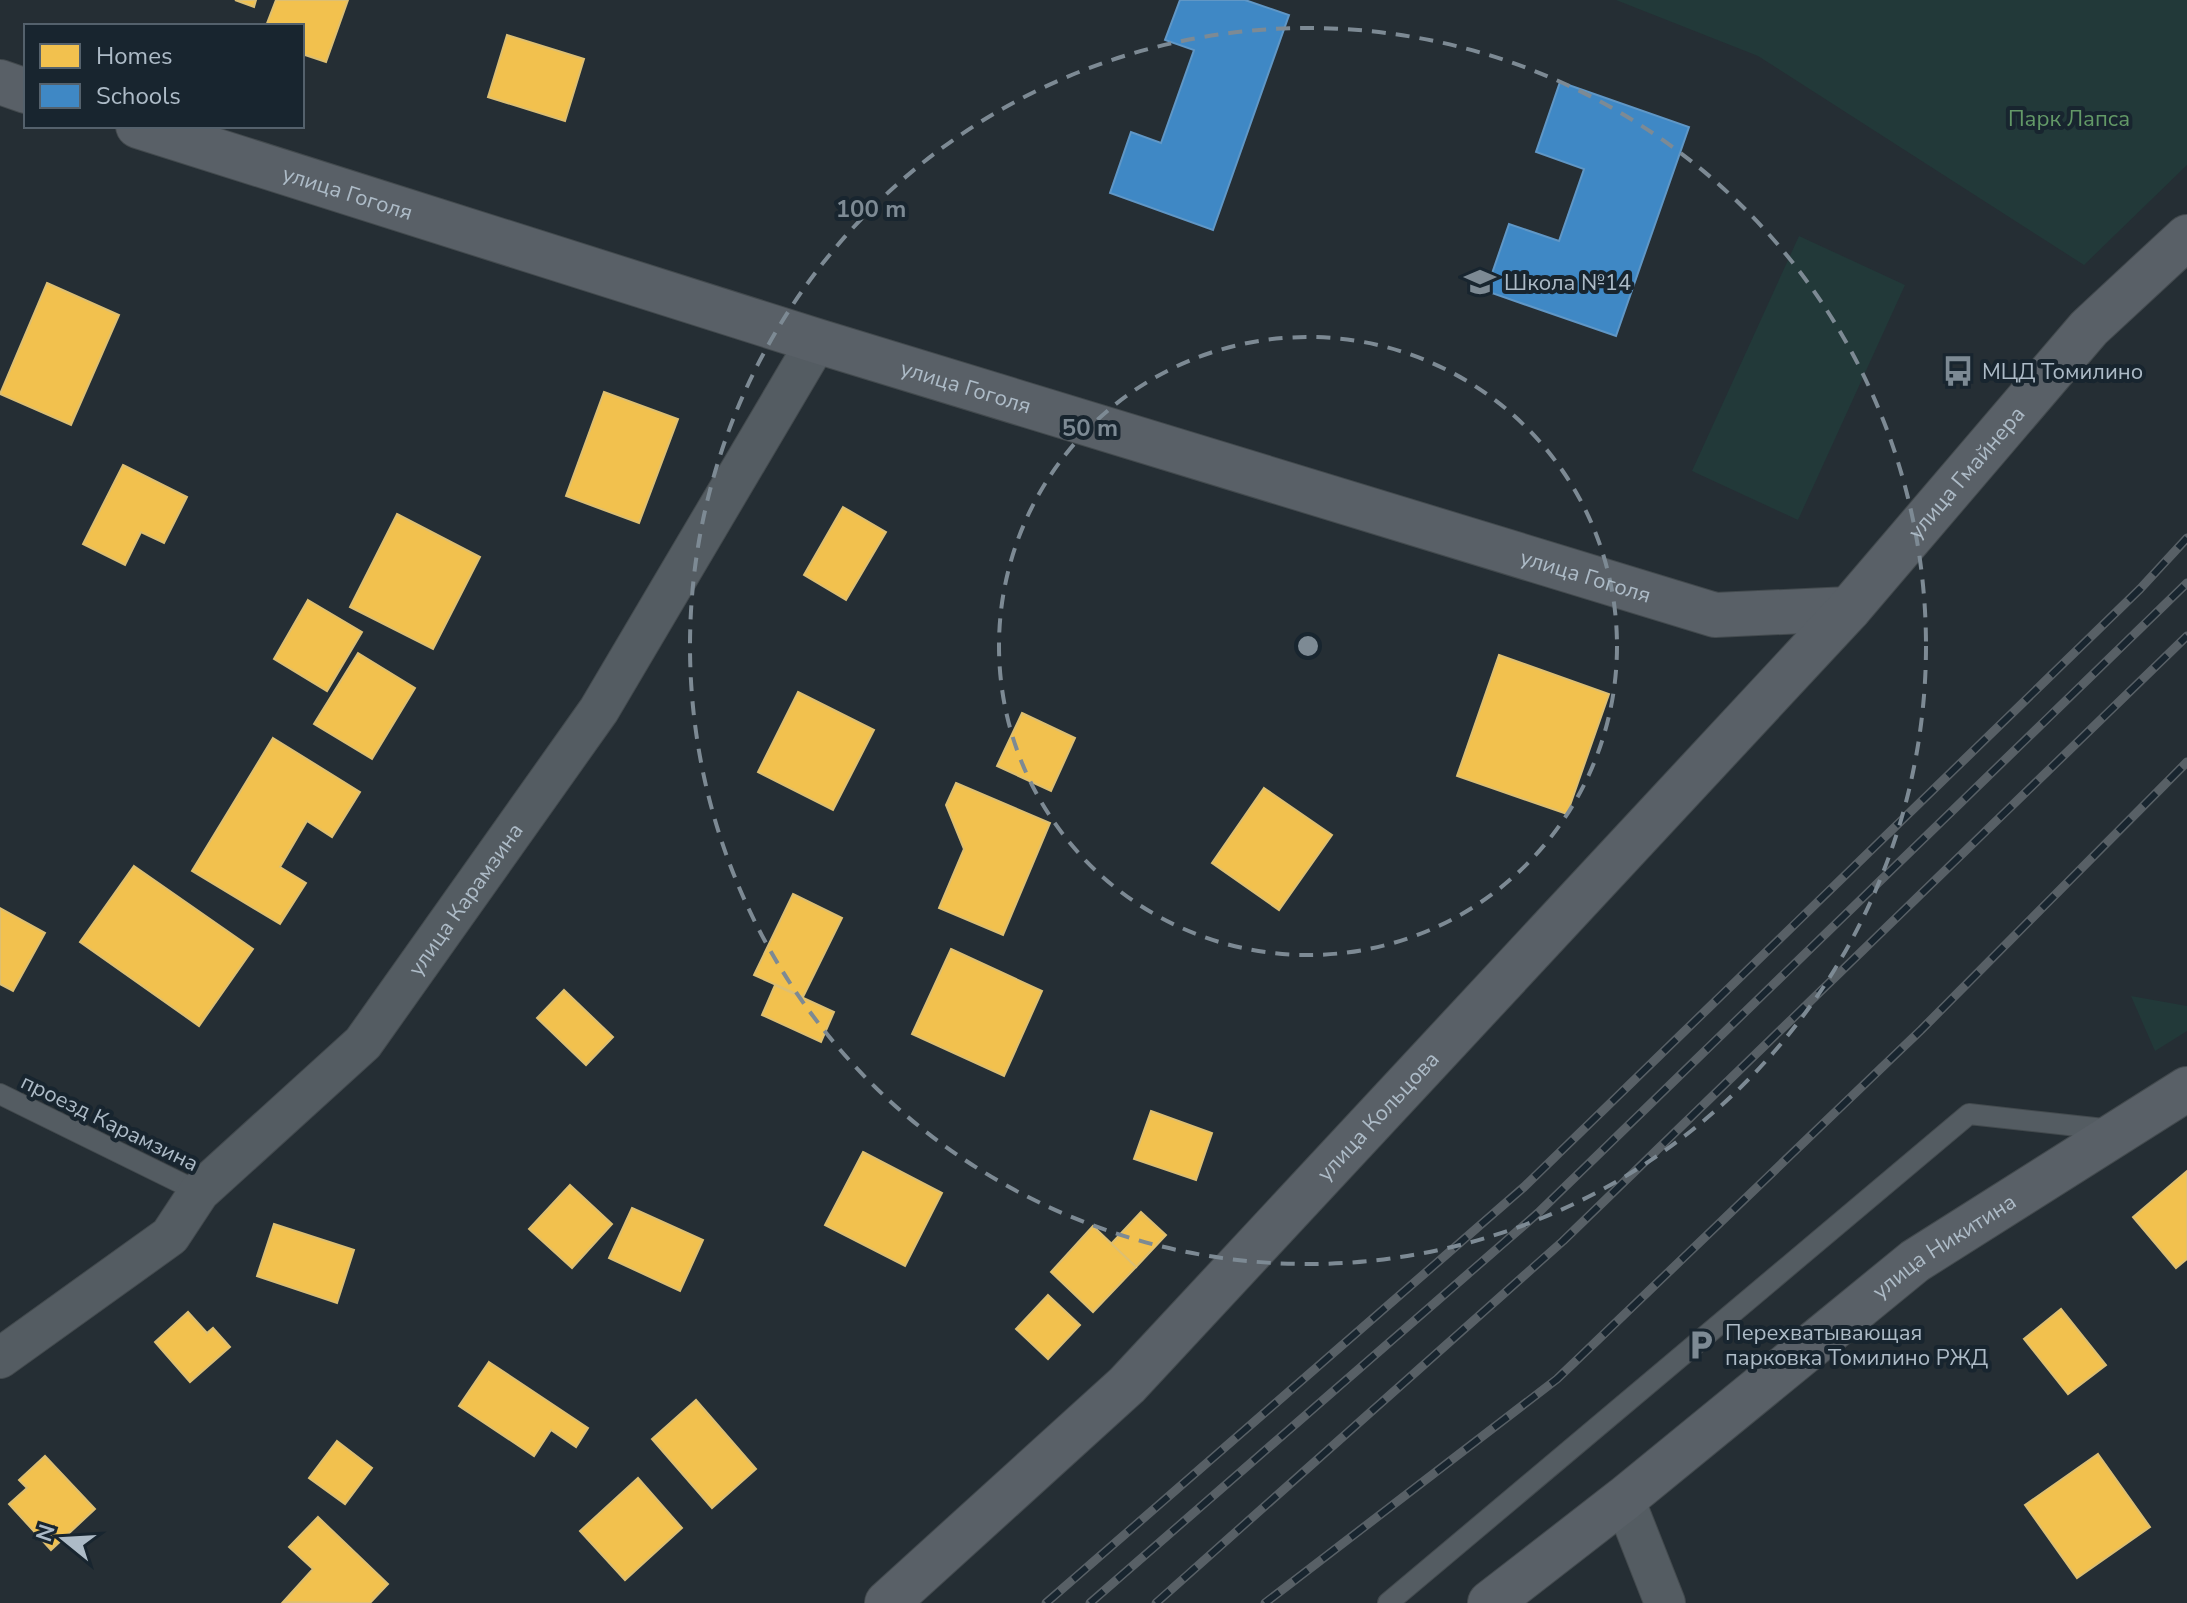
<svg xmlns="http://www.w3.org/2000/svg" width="2187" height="1603" font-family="'Nunito Sans',sans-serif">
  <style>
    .green { fill: #223939 }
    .homes { fill: #f2c14e; stroke: #ddbf72; stroke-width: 2 }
    .schools { fill: #3f88c5; stroke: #6097c6; stroke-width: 2 }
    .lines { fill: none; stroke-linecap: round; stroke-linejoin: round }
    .lane-casing { stroke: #434a4e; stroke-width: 22 }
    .street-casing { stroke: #434a4e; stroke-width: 42 }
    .secondary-casing { stroke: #434a4e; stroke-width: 46 }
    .lane { stroke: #545c62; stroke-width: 20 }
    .street { stroke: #545c62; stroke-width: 40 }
    .secondary { stroke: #596067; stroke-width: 44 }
    .rail-casing { stroke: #586066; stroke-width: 9 }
    .rail { stroke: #18252f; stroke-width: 6; stroke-dasharray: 18; stroke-linecap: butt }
    .ring { fill: none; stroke: #7d8a94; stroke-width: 4; stroke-dasharray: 14 10 }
    .labels { text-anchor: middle; stroke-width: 8; stroke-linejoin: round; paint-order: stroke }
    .park-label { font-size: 22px; fill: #639967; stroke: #18252f }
    .street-label { font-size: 22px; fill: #adbbc7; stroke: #18252f }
    .poi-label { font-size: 22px; fill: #adbbc7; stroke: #18252f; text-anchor: start }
    .centre { fill: #7d8a94; stroke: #18252f; stroke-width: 4 }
    .ring-label { font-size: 24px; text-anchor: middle; font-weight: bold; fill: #7d8a94; stroke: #18252f; stroke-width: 8; stroke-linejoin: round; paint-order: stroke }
  </style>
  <rect width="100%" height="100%" fill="#252e34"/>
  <g class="green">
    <polygon points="1616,0 2187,0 2187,165 2084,265 1758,56"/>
    <polygon points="1799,236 1905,285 1798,520 1692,471"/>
    <polygon points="2131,996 2187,1006 2187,1031 2155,1051"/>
  </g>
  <g class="homes">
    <polygon points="235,0 256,0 254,7"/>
    <polygon points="276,0 348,0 326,62 302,54 302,26 266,26"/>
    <polygon points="507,35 584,59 565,121 488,97"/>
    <polygon points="47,283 119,315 71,425 0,394"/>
    <polygon points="604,392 678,419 639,523 566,496"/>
    <polygon points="123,465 187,497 164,543 141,532 125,565 83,544"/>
    <polygon points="843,507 886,532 846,600 804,575"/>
    <polygon points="397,514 480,557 433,649 350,607"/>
    <polygon points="308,600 362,632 327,691 274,659"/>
    <polygon points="358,653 415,688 372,759 314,724"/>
    <polygon points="1499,655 1609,694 1567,814 1457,776"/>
    <polygon points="798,692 874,730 833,810 758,772"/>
    <polygon points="1022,713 1075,738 1051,791 997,766"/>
    <polygon points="273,738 360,792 332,837 307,821 280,867 306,883 280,924 192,871"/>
    <polygon points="956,783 1050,823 1003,935 939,908 964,849 946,805"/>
    <polygon points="1264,788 1332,835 1279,910 1212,863"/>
    <polygon points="134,866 253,949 199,1026 80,942"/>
    <polygon points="793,894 842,918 803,997 754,975"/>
    <polygon points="0,908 45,933 13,991 0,984"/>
    <polygon points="951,949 1042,991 1004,1076 912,1034"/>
    <polygon points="775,985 834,1012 821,1042 762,1015"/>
    <polygon points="564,990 613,1037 586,1065 537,1018"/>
    <polygon points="1151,1111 1212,1133 1196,1180 1134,1159"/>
    <polygon points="863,1152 942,1193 905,1266 825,1225"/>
    <polygon points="2187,1171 2187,1259 2176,1268 2133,1217"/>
    <polygon points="570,1185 612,1224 572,1268 529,1229"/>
    <polygon points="632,1208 703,1240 680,1291 609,1258"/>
    <polygon points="1141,1212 1166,1235 1136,1267 1111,1244"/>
    <polygon points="274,1224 354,1250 337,1303 257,1276"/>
    <polygon points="1093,1226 1136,1267 1093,1312 1051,1272"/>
    <polygon points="1048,1295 1080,1325 1048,1359 1016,1329"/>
    <polygon points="2061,1309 2106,1365 2068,1394 2024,1339"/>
    <polygon points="188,1312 207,1333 213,1328 230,1347 190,1382 155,1342"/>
    <polygon points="489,1362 588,1428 576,1447 551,1430 534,1456 459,1406"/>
    <polygon points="696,1400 756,1469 712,1508 652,1439"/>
    <polygon points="337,1441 372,1468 345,1504 309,1478"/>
    <polygon points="2098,1454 2150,1527 2077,1578 2025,1505"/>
    <polygon points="45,1456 95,1509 51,1550 9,1504 27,1488 19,1480"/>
    <polygon points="638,1478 682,1528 625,1580 580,1531"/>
    <polygon points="318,1517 388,1584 370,1603 283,1602 313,1569 289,1547"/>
  </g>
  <g class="schools">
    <polygon points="1180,0 1245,0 1289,15 1213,230 1110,193 1131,132 1161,143 1194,50 1165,40"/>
    <polygon points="1560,82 1689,127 1616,336 1486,291 1509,224 1559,241 1584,169 1536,152"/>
  </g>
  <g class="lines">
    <defs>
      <g id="lane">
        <polyline points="0,1094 199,1192"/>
        <polyline points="1388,1603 1969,1114 2113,1130"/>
      </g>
      <g id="street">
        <path id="s1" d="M0,1358L170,1236L199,1192L363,1043L599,710L817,341"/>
        <polyline points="1624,1499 1665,1603"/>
      </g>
      <g id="secondary">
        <polyline points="0,82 26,91"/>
        <path id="s2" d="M138,126L817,341L1715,615L1849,609"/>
        <path id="s3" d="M887,1603L1127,1385L1849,609L2089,328L2187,237"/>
        <path id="s4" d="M1490,1603L1624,1499L1915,1261L2187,1089"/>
      </g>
    </defs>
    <use href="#lane" class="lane-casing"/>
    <use href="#street" class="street-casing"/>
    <use href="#secondary" class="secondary-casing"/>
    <use href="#lane" class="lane"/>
    <use href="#street" class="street"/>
    <use href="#secondary" class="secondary"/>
    <defs>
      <g id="rail">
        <polyline points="1046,1603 1524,1187 2140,589 2187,538"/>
        <polyline points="1090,1603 1538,1213 2187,583"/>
        <polyline points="1156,1603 1563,1241 2187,636"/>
        <polyline points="1265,1603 1557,1379 1921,1030 2187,762"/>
      </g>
    </defs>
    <use href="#rail" class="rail-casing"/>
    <use href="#rail" class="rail"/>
  </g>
  <g class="ring">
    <circle cx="1308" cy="646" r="309"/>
    <circle cx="1308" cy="646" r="618"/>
  </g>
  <defs>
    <symbol id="school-bare" viewBox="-9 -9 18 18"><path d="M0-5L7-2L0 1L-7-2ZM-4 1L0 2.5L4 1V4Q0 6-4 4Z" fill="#7d8a94" stroke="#18252f" stroke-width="2.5" paint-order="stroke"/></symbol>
    <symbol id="bus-bare" viewBox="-9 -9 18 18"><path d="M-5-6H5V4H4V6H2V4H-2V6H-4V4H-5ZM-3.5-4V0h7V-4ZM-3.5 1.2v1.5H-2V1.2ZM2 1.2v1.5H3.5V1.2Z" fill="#7d8a94" stroke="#18252f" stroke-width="2.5" paint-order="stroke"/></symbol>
    <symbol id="parking-bare" viewBox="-9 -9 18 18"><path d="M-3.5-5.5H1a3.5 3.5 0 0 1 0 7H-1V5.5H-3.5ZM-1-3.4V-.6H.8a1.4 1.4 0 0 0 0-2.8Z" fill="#7d8a94" stroke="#18252f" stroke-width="2.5" paint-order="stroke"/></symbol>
  </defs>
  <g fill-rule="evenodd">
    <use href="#school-bare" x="1458" y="260" width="44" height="44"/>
    <use href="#bus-bare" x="1936" y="349" width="44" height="44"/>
    <use href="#parking-bare" x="1679" y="1323" width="44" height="44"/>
  </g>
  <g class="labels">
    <g class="park-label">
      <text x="2069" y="126">Парк Лапса</text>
    </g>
    <g class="street-label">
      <text dy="8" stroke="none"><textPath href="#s2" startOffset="220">улица Гоголя</textPath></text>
      <text dy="8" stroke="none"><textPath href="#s2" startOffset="868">улица Гоголя</textPath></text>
      <text dy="8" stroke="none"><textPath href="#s3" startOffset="1564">улица Гмайнера</textPath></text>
      <text dy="8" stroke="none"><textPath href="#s2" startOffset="1516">улица Гоголя</textPath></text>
      <text dy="8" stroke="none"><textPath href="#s1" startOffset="660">улица Карамзина</textPath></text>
      <text dy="8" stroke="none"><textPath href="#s3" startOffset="692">улица Кольцова</textPath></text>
      <text transform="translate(110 1122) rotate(26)" y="8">проезд Карамзина</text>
      <text dy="8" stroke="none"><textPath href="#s4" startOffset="578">улица Никитина</textPath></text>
    </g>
    <g class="poi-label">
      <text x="1504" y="290">Школа №14</text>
      <text x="1982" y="379">МЦД Томилино</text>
      <text x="1725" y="1340">Перехватывающая<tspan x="1725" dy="25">парковка Томилино РЖД</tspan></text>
    </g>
  </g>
  <circle cx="1308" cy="646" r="12" class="centre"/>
  <g class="ring-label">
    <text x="871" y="217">100 m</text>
    <text x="1090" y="436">50 m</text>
  </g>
  <rect x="24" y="24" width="280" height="104" fill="#18252f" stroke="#54616c" stroke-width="2"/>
  <rect x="40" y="44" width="40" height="24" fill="#f2c14e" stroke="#54616c" stroke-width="2"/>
  <text x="96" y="64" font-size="24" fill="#adbbc7">Homes</text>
  <rect x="40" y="84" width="40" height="24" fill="#3f88c5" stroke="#54616c" stroke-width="2"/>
  <text x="96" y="104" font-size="24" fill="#adbbc7">Schools</text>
  <g transform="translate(64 1539) rotate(288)" stroke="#18252f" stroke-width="6" paint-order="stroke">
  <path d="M0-6L14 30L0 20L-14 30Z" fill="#adbbc7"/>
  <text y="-12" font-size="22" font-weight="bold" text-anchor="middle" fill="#adbbc7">N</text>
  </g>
</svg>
